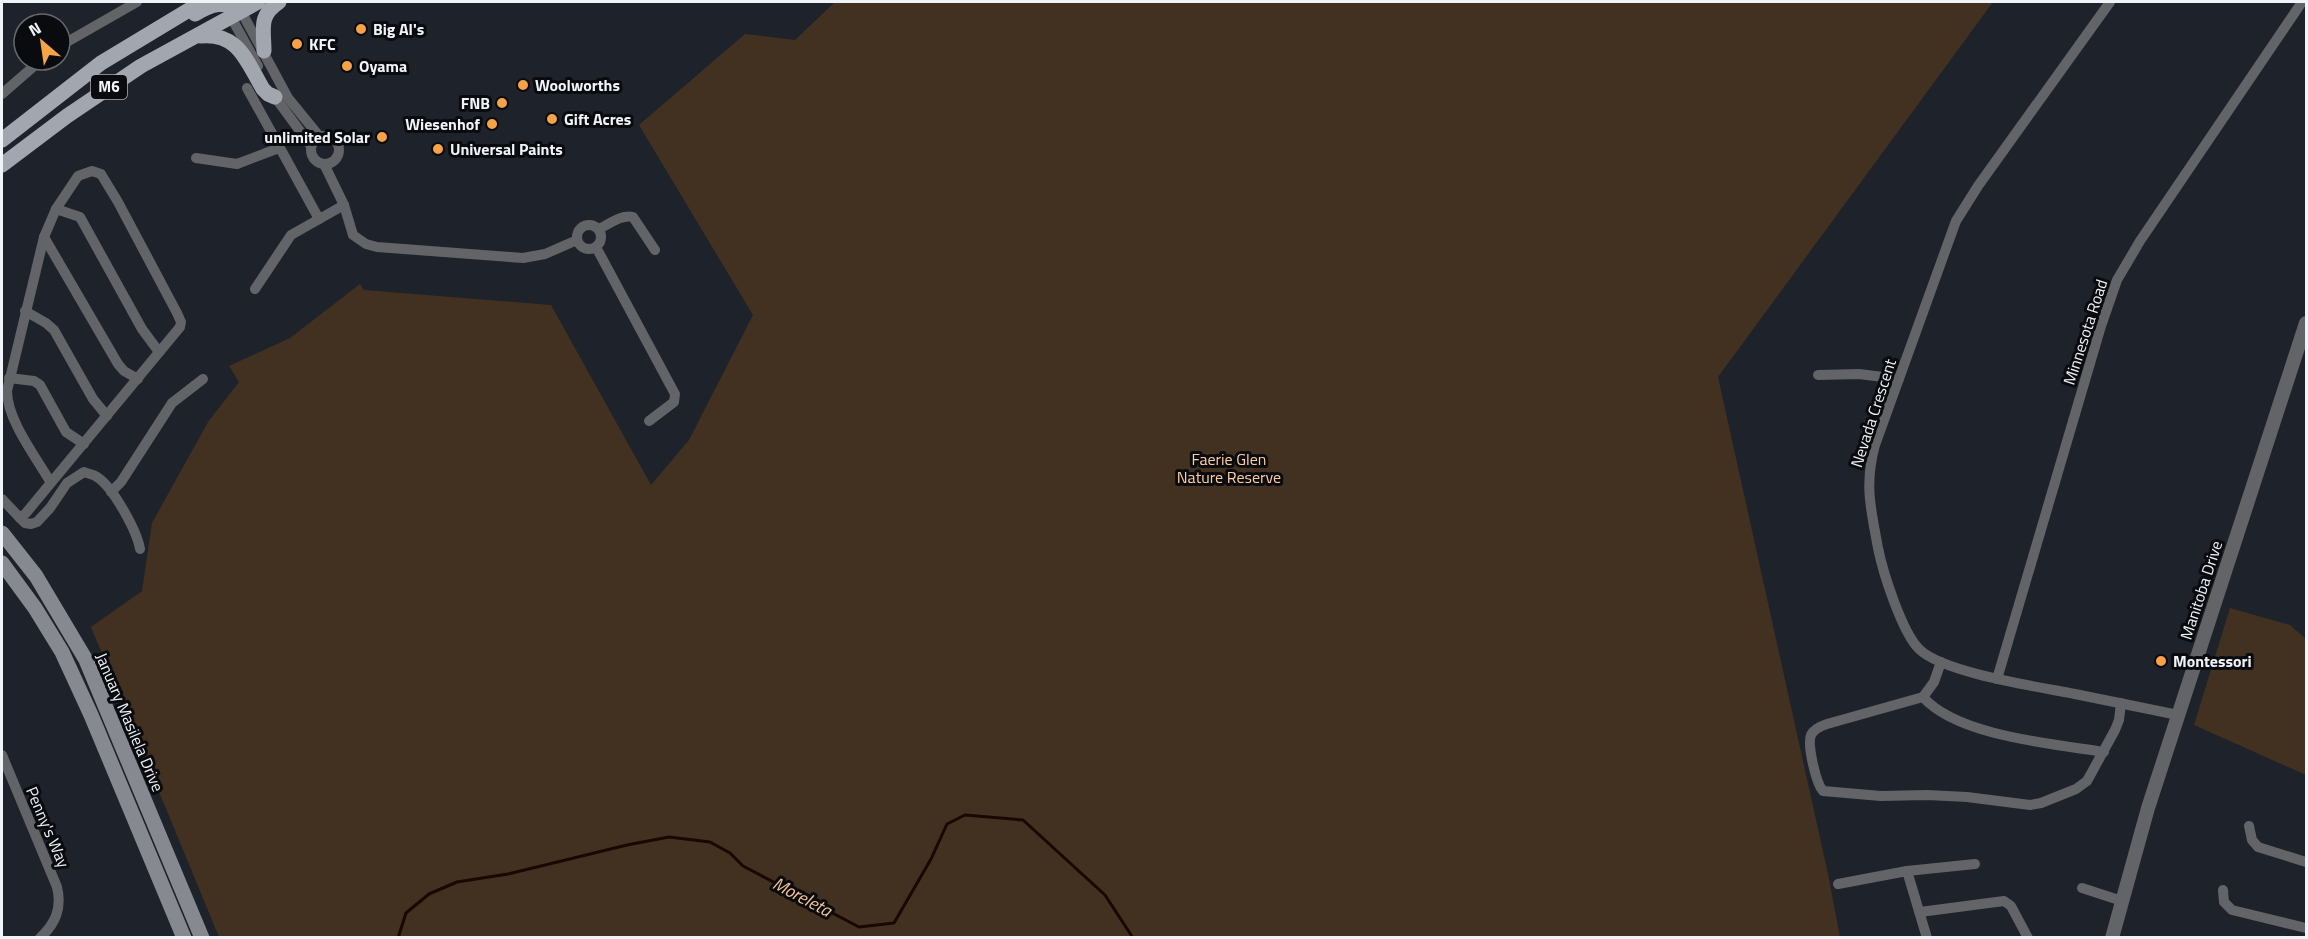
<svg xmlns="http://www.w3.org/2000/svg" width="2308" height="939" font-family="'Titillium Web',sans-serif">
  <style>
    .green { fill: #423121 }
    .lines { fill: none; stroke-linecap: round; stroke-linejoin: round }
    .stream { stroke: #180800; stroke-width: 3 }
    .minor { stroke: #626468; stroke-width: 10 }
    .tertiary { stroke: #626468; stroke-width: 14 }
    .secondary { stroke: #868990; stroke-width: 15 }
    .primary { stroke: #a2a6af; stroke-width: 15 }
    .poi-dot { fill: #f6a246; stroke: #0a0b0f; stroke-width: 2 }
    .labels { text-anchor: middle; stroke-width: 6; stroke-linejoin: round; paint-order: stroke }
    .shield { fill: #0a0b0f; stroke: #abadb2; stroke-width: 1.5 }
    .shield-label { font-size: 15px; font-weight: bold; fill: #f0f3f8 }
    .poi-label { font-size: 16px; font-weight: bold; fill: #f0f3f8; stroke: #0a0b0f; text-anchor: start }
    .street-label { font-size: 16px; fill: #f0f3f8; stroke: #0a0b0f }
    .park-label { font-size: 16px; fill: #ffcea0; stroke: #0a0b0f }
    .water-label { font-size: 18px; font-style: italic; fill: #f6c698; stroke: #0a0b0f }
  </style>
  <rect width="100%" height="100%" fill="#1e222a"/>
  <g class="green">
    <polygon points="835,2 1993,2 1718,377 1828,874 1840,937 219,937 91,627 142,591 152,523 208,422 239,382 229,366 290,338 360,284 364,290 551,305 651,485 689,440 753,315 639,125 745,34 795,40"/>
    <polygon points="2230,608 2290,625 2306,639 2306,775 2194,725"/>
  </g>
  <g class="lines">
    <polyline class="stream" points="398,938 406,913 429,894 457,882 508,874 627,845 669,837 710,842 730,853 743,866 859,927 894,923 931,859 947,824 965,815 1023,820 1105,895 1133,938"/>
    <g class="minor">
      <path d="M2110,2L1978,186L1956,221L1875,445C1864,485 1871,509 1878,548C1883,573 1902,632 1919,649C1943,673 2040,687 2075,694C2110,701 2144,708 2178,715"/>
      <polyline points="241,11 288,98 319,136"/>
      <polyline points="231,17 258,66"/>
      <polyline points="60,46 137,2"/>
      <polyline points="247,88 319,219"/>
      <polyline points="272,93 311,146"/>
      <polyline points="2,94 41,60"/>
      <circle cx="325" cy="150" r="14"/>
      <polyline points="196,158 237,164 279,148"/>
      <polyline points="324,164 344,205 353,235 366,244 377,247 523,258 545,254 577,240"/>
      <polyline points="56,209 80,217 142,329 159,352"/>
      <circle cx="589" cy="237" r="12"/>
      <path d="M599,229C609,224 622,214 633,217L655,250"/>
      <polyline points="44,237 118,364 124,371 138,379"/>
      <polyline points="596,247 675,394 674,402 649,421"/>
      <polyline points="255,289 291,235 344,205"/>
      <polyline points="25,311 46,323 54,330 93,399 107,416"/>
      <polyline points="1818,375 1859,374 1899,379"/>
      <polyline points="9,378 34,381 40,385 66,432 84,444"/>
      <polyline points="111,492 121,482 172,403 203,379"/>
      <path d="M2,499L20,518L26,513L180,327L181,322L177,313L118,202L101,174L92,171L78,176L56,209L44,237L7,391C7,420 36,457 51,483"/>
      <path d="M20,518L25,523L31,524L37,522L50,508L67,483L84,472C88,474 93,474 97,477C113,487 137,531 140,549"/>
      <path d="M1941,662L1934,682L1923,697L1827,724C1821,726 1814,729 1811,735C1807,745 1816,783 1823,791L1881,796L1927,795L1967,797L2030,805L2041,803L2076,789L2087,781L2115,730L2119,720L2121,703"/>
      <polyline points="1997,679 2101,326 2117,280 2140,241 2302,2"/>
      <path d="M1923,697C1957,736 2054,744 2104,752"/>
      <path d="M2,755L57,887C62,908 56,923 40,938"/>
      <polyline points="2249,826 2252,840 2258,847 2306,862"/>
      <polyline points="1907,871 1975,864"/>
      <polyline points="1838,884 1907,871 1927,938"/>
      <polyline points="2082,888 2122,901"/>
      <polyline points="2223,890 2224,902 2232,910 2306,928"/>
      <polyline points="1920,912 2004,901 2011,906 2028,938"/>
    </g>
    <polyline class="tertiary" points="2112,938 2148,808 2306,323"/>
    <g class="secondary">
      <polyline points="2,533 36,576 86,660 202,938"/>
      <polyline points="2,563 35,608 62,652 91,715 184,938"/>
    </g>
    <g class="primary">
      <path d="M195,14C212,4 224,0 241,11"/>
      <path d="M200,36C238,32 246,60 263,89L268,94L275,97"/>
      <path d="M264,51C264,29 258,16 279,2"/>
      <polyline points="2,140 101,63 202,2"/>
      <polyline points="2,165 67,116 141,66 258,2"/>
    </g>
  </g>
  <g class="poi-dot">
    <circle cx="361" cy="29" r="6"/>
    <circle cx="297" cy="44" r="6"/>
    <circle cx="347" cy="66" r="6"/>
    <circle cx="523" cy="85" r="6"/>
    <circle cx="502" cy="103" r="6"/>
    <circle cx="552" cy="119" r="6"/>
    <circle cx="492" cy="124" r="6"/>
    <circle cx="382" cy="137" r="6"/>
    <circle cx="438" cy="149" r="6"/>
    <circle cx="2161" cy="661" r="6"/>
  </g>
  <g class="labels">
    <rect class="shield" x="91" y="75" width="36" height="24" rx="4.5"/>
    <g class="shield-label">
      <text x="109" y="92">M6</text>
    </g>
    <g class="poi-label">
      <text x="373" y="35">Big Al's</text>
      <text x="309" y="50">KFC</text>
      <text x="359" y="72">Oyama</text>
      <text x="535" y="91">Woolworths</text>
      <text x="490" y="109" text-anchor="end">FNB</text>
      <text x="564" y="125">Gift Acres</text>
      <text x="480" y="130" text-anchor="end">Wiesenhof</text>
      <text x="370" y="143" text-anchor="end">unlimited Solar</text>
      <text x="450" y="155">Universal Paints</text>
      <text x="2173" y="667">Montessori</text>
    </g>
    <g class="street-label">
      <text transform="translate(2085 332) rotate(-72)" y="6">Minnesota Road</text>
      <text transform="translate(1873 413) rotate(-72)" y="6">Nevada Crescent</text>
      <text transform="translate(2201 590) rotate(-72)" y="6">Manitoba Drive</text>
      <text transform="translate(130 722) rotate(67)" y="6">January Masilela Drive</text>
      <text transform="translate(48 827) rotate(67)" y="6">Penny's Way</text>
    </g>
    <g class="park-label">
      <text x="1229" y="465">Faerie Glen<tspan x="1229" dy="18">Nature Reserve</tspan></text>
    </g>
    <g class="water-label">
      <text transform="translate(802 897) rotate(28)" y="6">Moreleta</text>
    </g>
  </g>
  <rect width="2308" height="939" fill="none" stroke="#f0f3f8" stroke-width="6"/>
  <g transform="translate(42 42) rotate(331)"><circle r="28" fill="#0a0b0f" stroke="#66686c" stroke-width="1.5"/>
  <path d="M0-4.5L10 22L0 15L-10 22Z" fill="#f6a246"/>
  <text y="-9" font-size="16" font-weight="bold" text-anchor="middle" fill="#f0f3f8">N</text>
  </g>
</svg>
